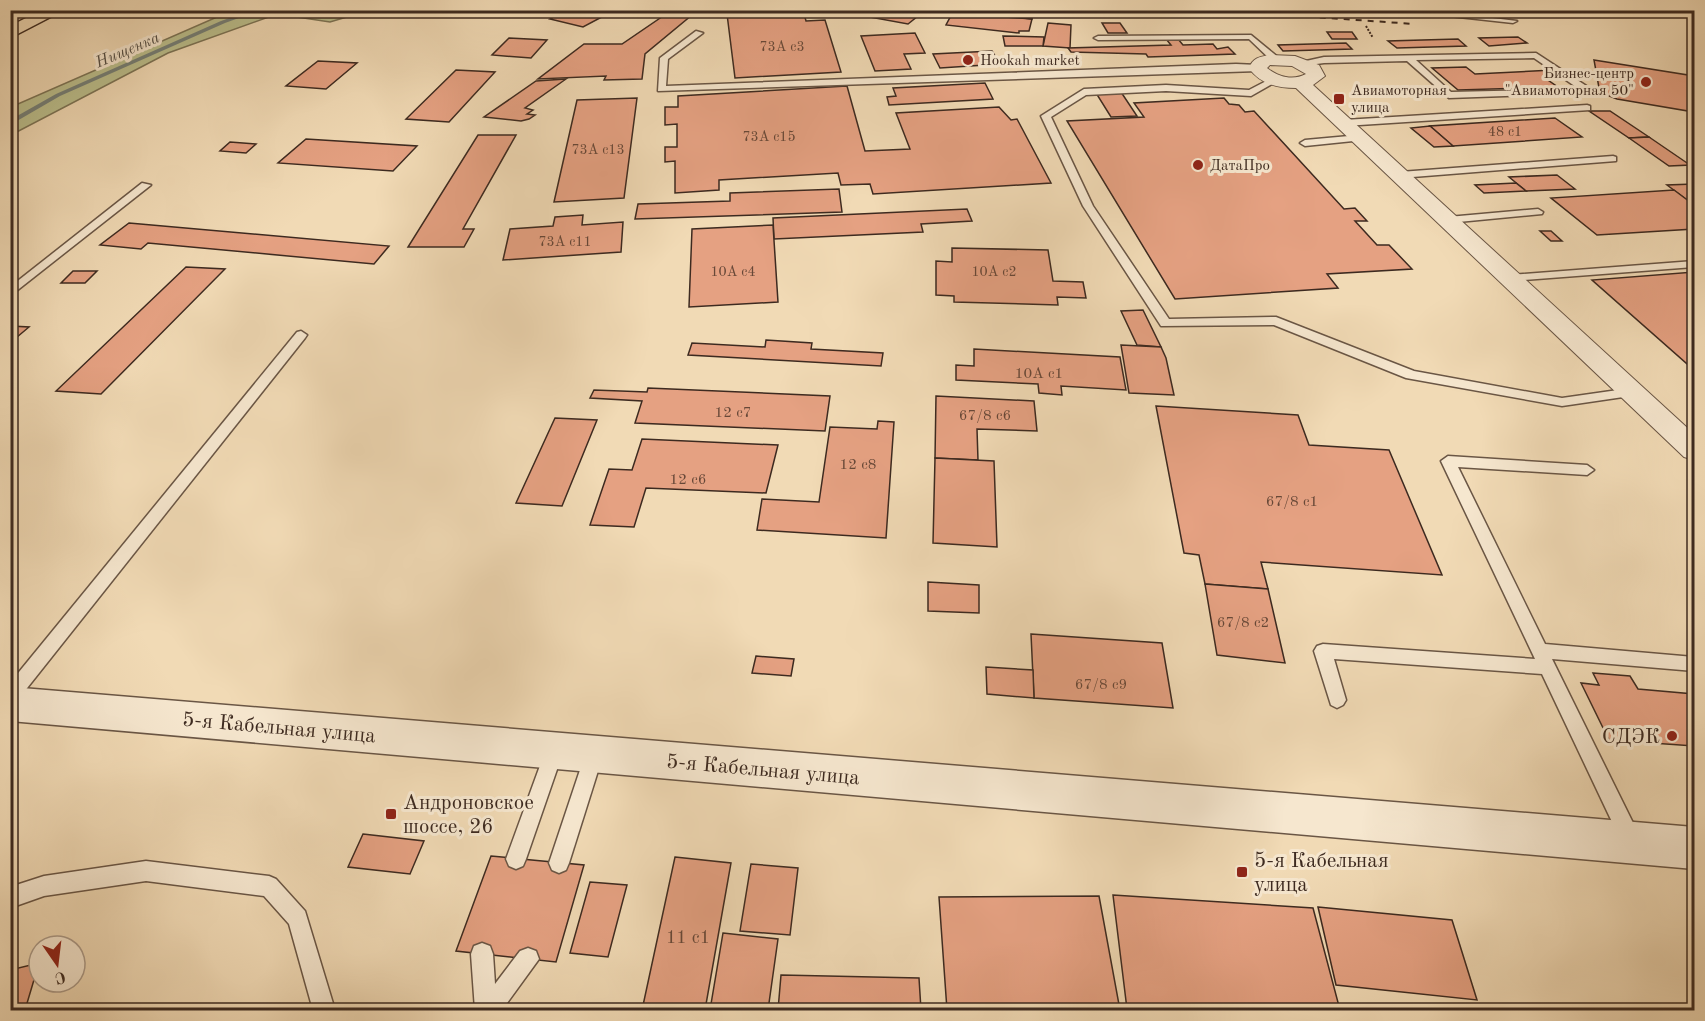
<svg xmlns="http://www.w3.org/2000/svg" width="1705" height="1021" font-family="'Old Standard TT',serif">
  <style>
    .green { fill: #bbbf8d; stroke: #7c7456; stroke-width: 1.5 }
    .lines { fill: none; stroke-linecap: round; stroke-linejoin: round }
    .stream { fill: #758078; fill-rule: evenodd }
    .building { fill: #e5a182; stroke: #3d2a20; stroke-width: 1.5 }
    .service-casing { stroke: #6a5645; stroke-width: 3 }
    .minor-casing { stroke: #6a5645; stroke-width: 2 }
    .tertiary-casing { stroke: #6a5645; stroke-width: 3 }
    .primary-casing { stroke: #3d2a20; stroke-width: 3 }
    .path { stroke: #3d2a20; stroke-width: 2; stroke-dasharray: 2 1.5; stroke-linecap: butt }
    .service { fill: #f6e7cf; fill-rule: evenodd }
    .minor { fill: #f6e7cf; fill-rule: evenodd }
    .tertiary { fill: #f6e7cf; fill-rule: evenodd }
    .primary { fill: #f1dab5; fill-rule: evenodd }
    .rail { stroke: #3d2a20; stroke-width: 2; stroke-dasharray: 6 6; stroke-linecap: butt }
    .poi-dot { fill: #8f2418; stroke: #f6e7cf; stroke-width: 2 }
    .labels { text-anchor: middle; stroke-width: 6; stroke-linejoin: round; paint-order: stroke }
    .far-number-label { font-size: 14px; fill: #674838 }
    .far-poi-label { font-size: 15px; fill: #3d2a20; stroke: #f6e7cf; text-anchor: start }
    .number-label { font-size: 15px; fill: #674838 }
    .far-water-label { font-size: 16px; font-style: italic; fill: #544e45; stroke: #f6e7cf }
    .near-number-label { font-size: 18px; fill: #674838 }
    .near-street-label { font-size: 21px; fill: #3d2a20; stroke: #f6e7cf }
    .near-poi-label { font-size: 21px; fill: #3d2a20; stroke: #f6e7cf; text-anchor: start }
  </style>
  <rect width="100%" height="100%" fill="#f1dab5"/>
  <filter id="stains"><feTurbulence type="fractalNoise" baseFrequency=".00333" numOctaves="4"/><feColorMatrix values="0 0 0 0 .2 0 0 0 0 .09 0 0 0 0 .02 0 0 0 .5 -.17"/></filter>
  <radialGradient id="worn" r=".72"><stop offset=".6" stop-color="#630" stop-opacity="0"/><stop offset="1" stop-color="#630" stop-opacity=".3"/></radialGradient>
  <polygon class="green" points="233,10 367,11 330,22 277,14 168,53 11,135 11,107"/>
  <g class="lines">
    <polygon class="stream" points="252,10 261,10 225,23 60,96 10,125 10,120 56,94 221,21"/>
  </g>
  <g class="building">
    <polygon points="567,10 615,10 583,27 550,19"/>
    <polygon points="672,10 698,10 645,54 642,79 604,80 606,76 538,79 584,44 622,44"/>
    <polygon points="803,10 806,21 825,20 841,72 735,78 727,14"/>
    <polygon points="903,10 923,12 908,24 837,11"/>
    <polygon points="954,10 1032,19 1029,31 1019,31 1019,33 946,25"/>
    <polygon points="960,10 1021,10 1033,11 1032,19 967,14 968,11"/>
    <polygon points="1048,23 1071,25 1070,48 1043,46"/>
    <polygon points="1102,23 1120,23 1127,33 1108,33"/>
    <polygon points="1327,32 1352,32 1357,39 1332,39"/>
    <polygon points="915,33 925,53 904,54 911,69 875,71 861,36"/>
    <polygon points="1003,36 1044,37 1043,46 1005,46"/>
    <polygon points="1518,37 1527,43 1489,46 1479,38"/>
    <polygon points="509,38 547,40 531,58 492,55"/>
    <polygon points="1166,39 1178,39 1183,45 1213,44 1217,49 1228,47 1235,54 1148,57 1146,54 1071,52 1068,48 1171,45"/>
    <polygon points="1458,39 1466,46 1397,48 1388,41"/>
    <polygon points="1346,43 1352,49 1283,51 1278,45"/>
    <polygon points="992,51 1000,64 940,68 933,54"/>
    <polygon points="1594,60 1694,76 1694,112 1617,99 1604,94 1603,89 1599,88"/>
    <polygon points="318,61 357,63 326,89 286,86"/>
    <polygon points="1466,67 1475,74 1553,70 1562,77 1545,78 1558,87 1458,90 1432,68"/>
    <polygon points="456,70 495,72 449,122 406,119"/>
    <polygon points="566,79 525,108 533,110 527,114 535,115 529,119 521,121 484,117 536,81"/>
    <polygon points="985,83 993,99 889,105 887,97 896,96 893,88"/>
    <polygon points="847,86 865,151 910,149 896,113 999,107 1011,120 1017,119 1051,183 873,194 870,184 841,185 838,173 719,180 719,190 675,193 675,161 665,162 665,147 677,147 677,124 665,125 665,107 678,107 678,96"/>
    <polygon points="1121,92 1137,116 1111,117 1096,93"/>
    <polygon points="637,98 624,198 554,202 577,100"/>
    <polygon points="1224,98 1229,104 1239,105 1245,112 1254,111 1344,209 1355,208 1367,221 1355,221 1377,245 1389,245 1412,269 1327,274 1338,288 1175,299 1067,121 1144,117 1134,103"/>
    <polygon points="1589,111 1610,111 1649,137 1629,138"/>
    <polygon points="1555,118 1582,137 1453,146 1430,126"/>
    <polygon points="1430,126 1453,146 1434,147 1411,128"/>
    <polygon points="478,135 516,135 463,229 474,229 464,247 408,247"/>
    <polygon points="1649,137 1690,165 1669,166 1629,138"/>
    <polygon points="306,139 417,146 393,171 278,163"/>
    <polygon points="230,142 256,144 246,153 220,151"/>
    <polygon points="1557,175 1575,189 1526,191 1509,177"/>
    <polygon points="1516,183 1526,191 1484,193 1475,185"/>
    <polygon points="1694,184 1694,205 1667,185"/>
    <polygon points="839,189 842,212 635,219 638,204 730,201 730,193"/>
    <polygon points="1674,190 1694,205 1694,229 1597,235 1551,198"/>
    <polygon points="967,209 972,221 921,224 923,232 774,239 773,218"/>
    <polygon points="583,215 582,225 623,222 621,252 503,260 510,229 553,226 555,217"/>
    <polygon points="129,223 389,246 374,264 148,243 141,249 100,245"/>
    <polygon points="773,225 778,302 689,307 692,229"/>
    <polygon points="1540,231 1551,231 1562,241 1551,241"/>
    <polygon points="952,248 1048,250 1053,281 1083,282 1086,298 1057,297 1058,305 954,302 954,296 936,295 936,261 952,262"/>
    <polygon points="186,267 225,269 101,394 56,391"/>
    <polygon points="73,271 97,271 85,283 61,283"/>
    <polygon points="1694,272 1694,370 1592,280"/>
    <polygon points="1143,310 1161,347 1137,345 1121,311"/>
    <polygon points="10,326 29,327 10,343"/>
    <polygon points="766,340 812,343 811,349 883,353 881,366 688,355 692,343 765,347"/>
    <polygon points="1121,345 1161,347 1166,358 1174,395 1129,393"/>
    <polygon points="974,349 1120,357 1126,390 1061,386 1062,395 1039,393 1038,384 956,380 956,365 974,366"/>
    <polygon points="648,388 830,396 825,431 635,423 642,401 590,398 594,390 647,392"/>
    <polygon points="936,396 1034,401 1037,431 977,429 978,460 935,458"/>
    <polygon points="1156,406 1298,415 1309,445 1389,450 1442,575 1261,562 1268,589 1205,584 1199,555 1184,553"/>
    <polygon points="555,418 597,420 562,506 516,503"/>
    <polygon points="878,421 894,422 886,538 757,530 762,499 819,502 830,427 877,429"/>
    <polygon points="642,439 778,445 766,493 646,488 634,527 590,525 609,469 632,470"/>
    <polygon points="935,458 994,461 997,547 933,543"/>
    <polygon points="928,582 979,585 979,613 928,611"/>
    <polygon points="1205,584 1268,589 1285,663 1217,655"/>
    <polygon points="1031,634 1162,643 1173,708 1034,698"/>
    <polygon points="756,656 794,659 791,676 752,673"/>
    <polygon points="986,667 1033,670 1034,698 987,694"/>
    <polygon points="1593,673 1630,676 1638,689 1694,694 1694,746 1609,740 1581,683 1599,685"/>
    <polygon points="363,834 424,841 410,874 348,867"/>
    <polygon points="491,856 584,865 556,962 456,951"/>
    <polygon points="675,857 731,863 705,1010 642,1010"/>
    <polygon points="751,864 798,868 790,935 740,931"/>
    <polygon points="590,882 627,885 608,957 570,953"/>
    <polygon points="1113,895 1313,908 1340,1010 1127,1009"/>
    <polygon points="1099,896 1120,1010 947,1010 939,897"/>
    <polygon points="1318,907 1452,920 1477,1000 1336,985"/>
    <polygon points="723,933 778,939 768,1010 710,1010"/>
    <polygon points="39,963 25,1010 10,1010 10,970"/>
    <polygon points="781,975 919,978 921,1010 778,1010"/>
  </g>
  <g class="lines">
    <defs>
      <g id="service">
        <polygon points="1395,10 1427,10 1517,21 1513,23"/>
        <polygon points="696,31 703,33 668,59 666,86 1236,64 1258,65 1262,68 1258,71 658,91 660,58"/>
        <polygon points="1251,35 1279,58 1279,62 1273,62 1249,39 1098,40 1094,38 1098,36"/>
        <path d="M1536,53L1591,89V93L1449,98L1407,61L1324,63L1301,66L1297,63L1324,57ZM1534,58L1579,89L1451,92L1416,60Z"/>
        <polygon points="1272,78 1279,80 1251,96 1166,91 1086,95 1051,117 1093,206 1169,319 1276,317 1414,371 1562,398 1632,388 1637,389 1639,392 1637,395 1562,406 1406,378 1274,325 1161,326 1083,206 1041,116 1084,89 1166,85 1249,90"/>
        <polygon points="1587,105 1590,106 1590,110 1344,126 1339,123 1344,120"/>
        <polygon points="1360,135 1365,138 1363,140 1305,146 1300,143 1305,140"/>
        <polygon points="1613,156 1616,157 1616,161 1400,178 1395,175 1400,172"/>
        <polygon points="142,183 151,185 10,296 10,287"/>
        <polygon points="1538,209 1543,212 1542,214 1448,223 1443,220 1448,217"/>
        <polygon points="1694,261 1694,267 1511,281 1505,278 1511,275"/>
        <polygon points="301,331 307,335 305,338 16,702 10,704 10,683 297,332"/>
        <polygon points="1448,456 1587,465 1594,470 1587,475 1458,467 1545,644 1694,657 1694,671 1552,659 1637,831 1640,838 1637,845 1630,848 1623,845 1542,674 1334,659 1346,700 1343,705 1337,708 1331,705 1314,651 1317,646 1323,644 1535,659 1441,461"/>
        <polygon points="554,744 561,746 563,752 526,859 523,866 516,869 509,866 506,859 545,752 547,746"/>
        <polygon points="594,747 601,749 603,755 569,863 566,870 559,873 552,870 549,863 587,749"/>
        <polygon points="146,861 269,876 276,879 305,911 335,1010 313,1010 289,924 264,896 146,881 44,896 10,908 10,887 44,876"/>
        <polygon points="482,943 490,946 493,954 495,984 520,951 528,948 536,951 539,959 502,1010 475,1010 471,954 474,946"/>
      </g>
      <path id="minor" d="M1269,55L1295,56L1319,65L1325,76L1313,85L1694,434V460L1684,457L1296,88C1277,88 1260,84 1249,68C1253,58 1259,57 1269,55ZM1270,65L1292,66L1306,74C1293,81 1278,77 1267,68Z"/>
      <polygon id="tertiary" points="10,687 1694,827 1694,869 10,721"/>
      <polygon id="primary" points="42,10 64,10 10,38 10,26"/>
    </defs>
    <use href="#service" class="service-casing"/>
    <use href="#minor" class="minor-casing"/>
    <use href="#tertiary" class="tertiary-casing"/>
    <use href="#primary" class="primary-casing"/>
    <g class="path">
      <polyline points="1358,10 1360,15"/>
      <polyline points="1366,26 1373,38"/>
    </g>
    <use href="#service" class="service"/>
    <use href="#minor" class="minor"/>
    <use href="#tertiary" class="tertiary"/>
    <use href="#primary" class="primary"/>
    <g class="rail">
      <polyline points="1212,10 1414,24"/>
      <polyline points="10,12 20,10"/>
    </g>
  </g>
  <g class="poi-dot">
    <circle cx="968" cy="60" r="6"/>
    <circle cx="1646" cy="82" r="6"/>
    <rect x="1333" y="93" width="12" height="12" rx="3"/>
    <circle cx="1198" cy="165" r="6"/>
    <circle cx="1672" cy="736" r="6"/>
    <rect x="385" y="808" width="12" height="12" rx="3"/>
    <rect x="1236" y="866" width="12" height="12" rx="3"/>
  </g>
  <g class="labels">
    <g class="far-number-label">
      <text x="782" y="51">73А с3</text>
      <text x="1505" y="136">48 с1</text>
      <text x="769" y="141">73А с15</text>
      <text x="598" y="154">73А с13</text>
      <text x="565" y="246">73А с11</text>
      <text x="733" y="276">10А с4</text>
      <text x="994" y="276">10А с2</text>
    </g>
    <g class="far-poi-label">
      <text x="980" y="65">Hookah market</text>
      <text x="1634" y="78" text-anchor="end">Бизнес-центр<tspan x="1634" dy="17">"Авиамоторная 50"</tspan></text>
      <text x="1351" y="95">Авиамоторная<tspan x="1351" dy="17">улица</tspan></text>
      <text x="1210" y="170">ДатаПро</text>
    </g>
    <g class="number-label">
      <text x="1039" y="378">10А с1</text>
      <text x="733" y="417">12 с7</text>
      <text x="985" y="420">67/8 с6</text>
      <text x="858" y="469">12 с8</text>
      <text x="688" y="484">12 с6</text>
      <text x="1292" y="506">67/8 с1</text>
      <text x="1243" y="627">67/8 с2</text>
      <text x="1101" y="689">67/8 с9</text>
    </g>
    <g class="far-water-label">
      <text transform="translate(127 49) rotate(-23)" y="6">Нищенка</text>
    </g>
    <g class="near-number-label">
      <text x="688" y="943">11 с1</text>
    </g>
    <g class="near-street-label">
      <text transform="translate(279 727) rotate(5)" y="7">5-я Кабельная улица</text>
      <text transform="translate(763 769) rotate(5)" y="7">5-я Кабельная улица</text>
    </g>
    <g class="near-poi-label">
      <text x="1660" y="743" text-anchor="end">СДЭК</text>
      <text x="403" y="809">Андроновское<tspan x="403" dy="24">шоссе, 26</tspan></text>
      <text x="1254" y="867">5-я Кабельная<tspan x="1254" dy="24">улица</tspan></text>
    </g>
  </g>
  <rect width="1705" height="1021" fill="none" stroke="#f1dab5" stroke-width="36"/>
  <rect x="12" y="12" width="1681" height="997" fill="none" stroke="#3d2a20" stroke-width="3"/>
  <rect x="18" y="18" width="1669" height="985" fill="none" stroke="#3d2a20" stroke-width="1.5"/>
  <g transform="translate(57 964) rotate(166)"><circle r="28" fill="#f6e7cf" stroke="#ac9b89" stroke-width="1.5"/>
  <path d="M0-4.5L10 22L0 15L-10 22Z" fill="#8f2418"/>
  <text y="-9" font-size="16" font-weight="bold" text-anchor="middle" fill="#3d2a20">С</text>
  </g>
  <rect width="100%" height="100%" filter="url(#stains)"/>
  <rect width="100%" height="100%" fill="url(#worn)"/>
</svg>
